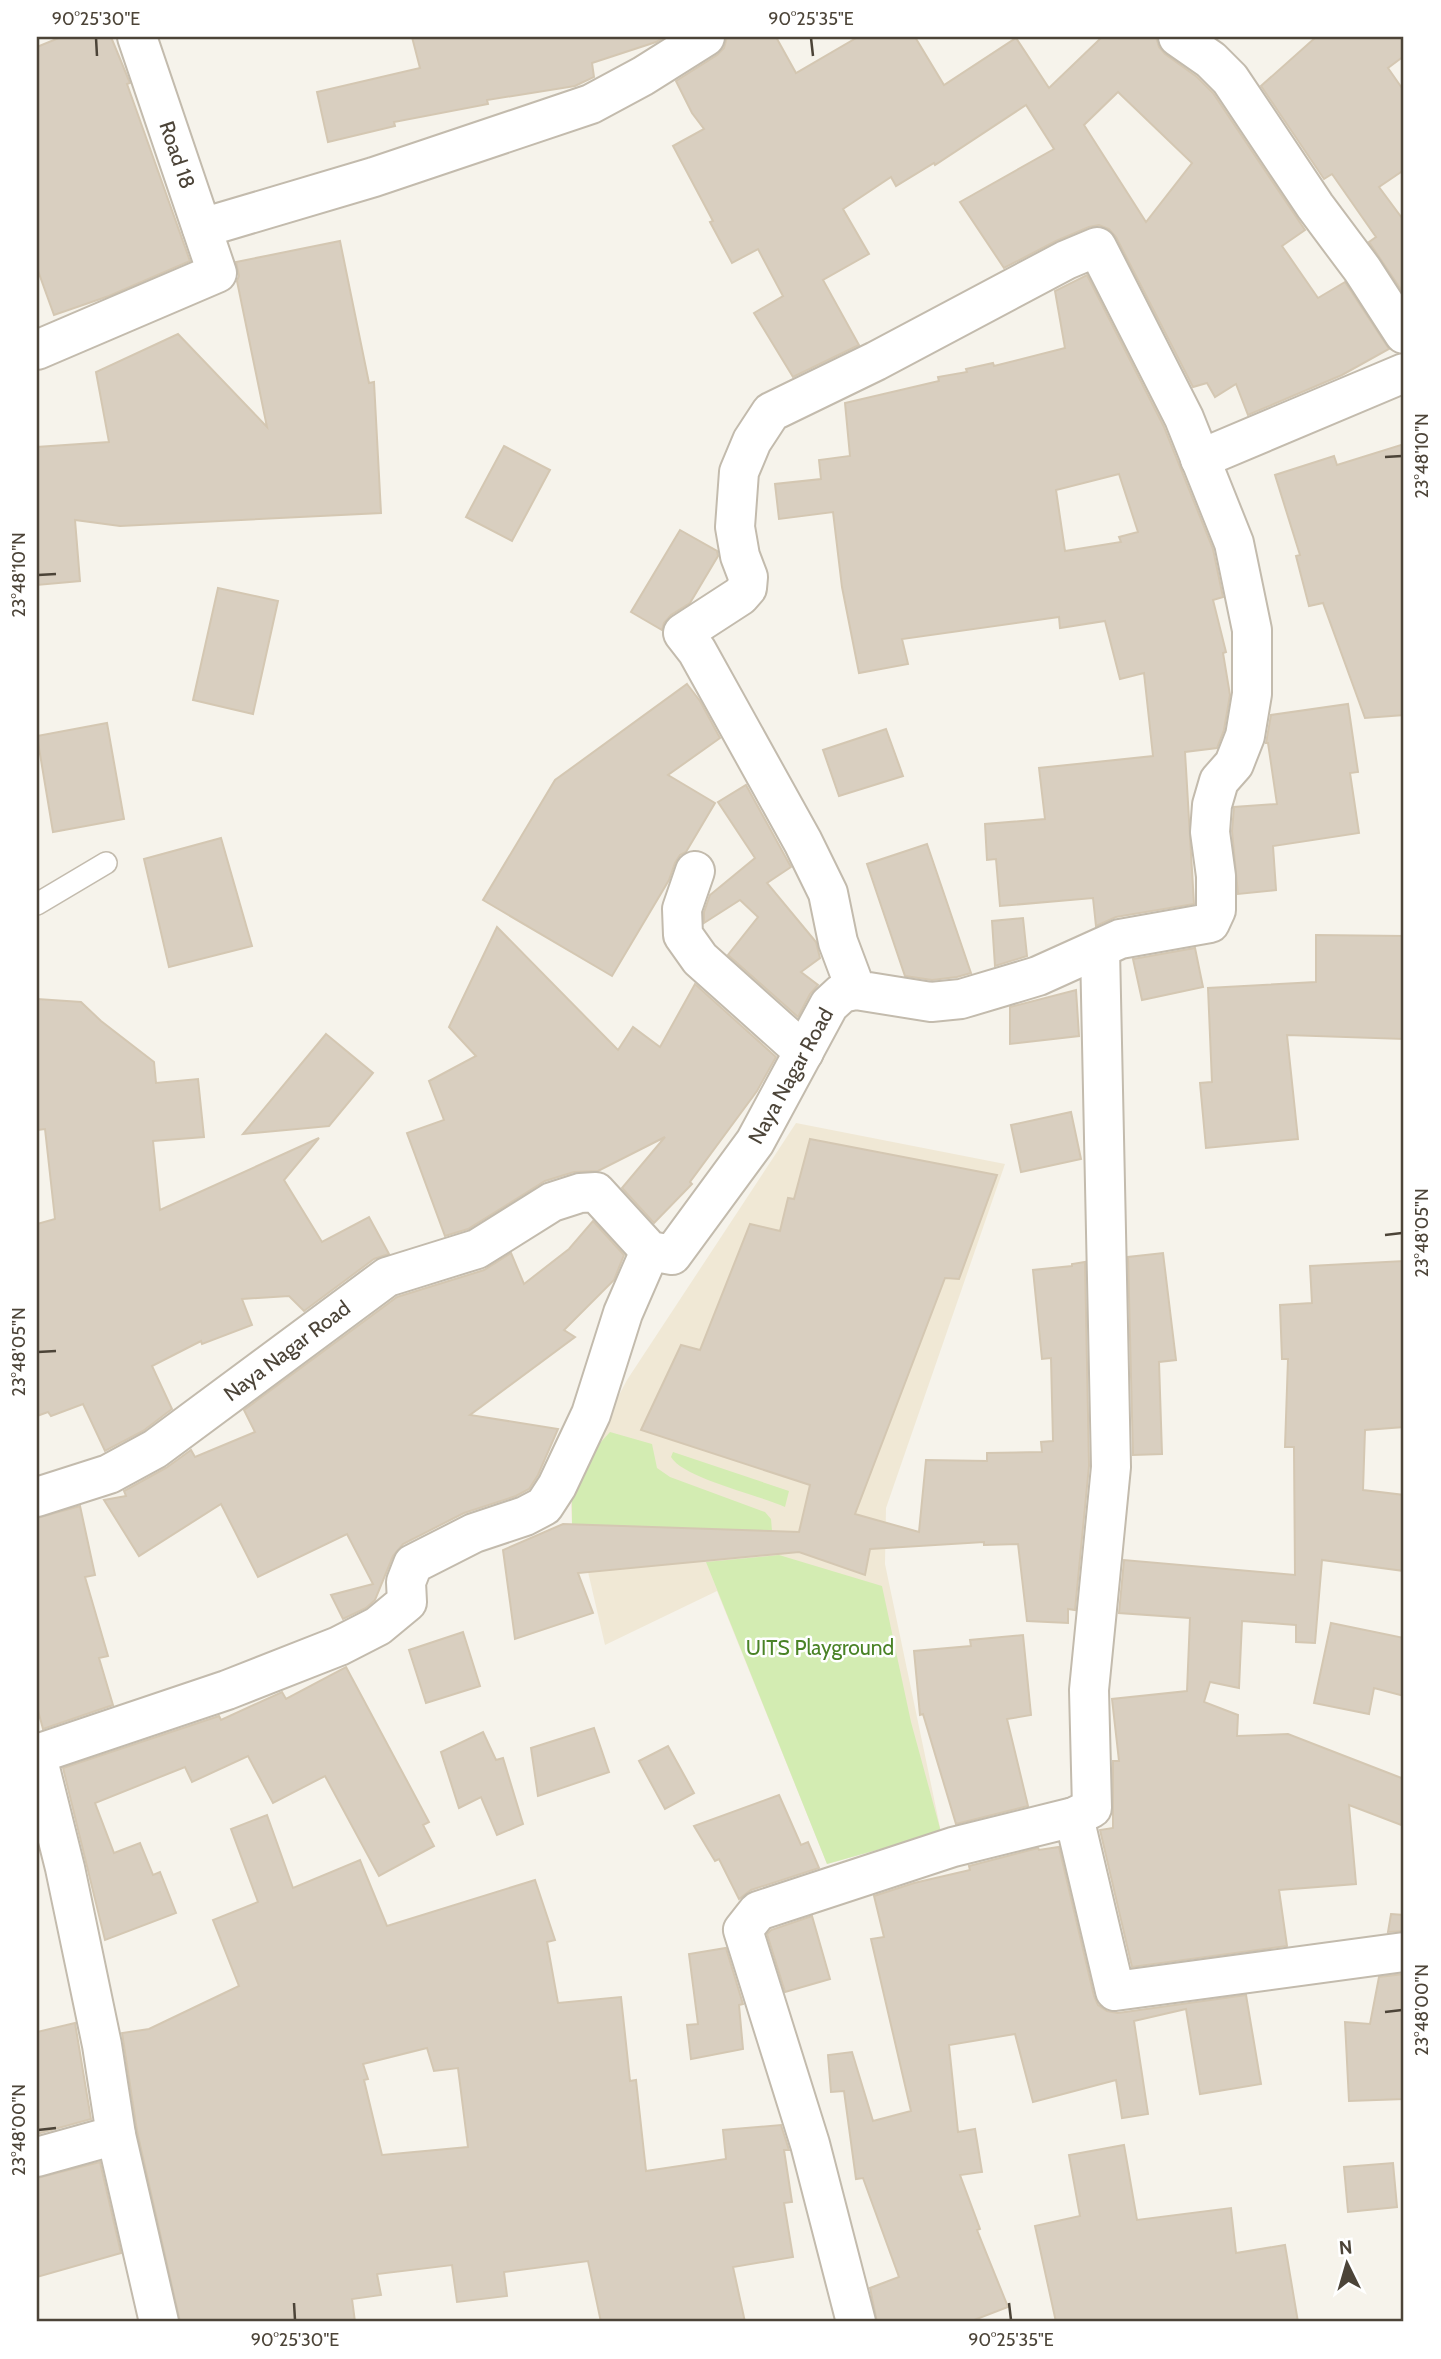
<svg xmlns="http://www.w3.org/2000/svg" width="1441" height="2359" font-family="Cabin,sans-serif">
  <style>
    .education { fill: #f0e8d5 }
    .green { fill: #d3ecb2 }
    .building { fill: #d9cfc0; stroke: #d4c7b2; stroke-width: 2; fill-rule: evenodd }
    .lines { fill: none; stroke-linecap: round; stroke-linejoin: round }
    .lane-casing { stroke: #c3bbad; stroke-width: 24 }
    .street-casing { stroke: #c3bbad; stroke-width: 42 }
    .lane { stroke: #fff; stroke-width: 21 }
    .street { stroke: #fff; stroke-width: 38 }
    .ticks { fill: none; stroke: #4c4438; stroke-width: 2.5 }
    .labels { text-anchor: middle; stroke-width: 5; stroke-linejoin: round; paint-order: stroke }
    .street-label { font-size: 21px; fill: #4c4438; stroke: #fff }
    .park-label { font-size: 21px; fill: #4a8326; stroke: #fff }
    .neatline { fill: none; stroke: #4c4438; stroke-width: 2.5 }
    .ticks-label { font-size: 18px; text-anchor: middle; fill: #4c4438 }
  </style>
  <rect width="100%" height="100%" fill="#f6f3eb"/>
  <polygon class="education" points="796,1123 1005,1164 886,1508 885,1564 941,1832 827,1864 717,1591 605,1645 588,1572 572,1525 570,1487 627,1380"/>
  <g class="green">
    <polygon points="610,1432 652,1444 657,1468 670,1477 765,1512 771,1519 772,1531 572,1525 572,1487 590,1454"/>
    <path d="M673,1452L789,1491L785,1507C759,1495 683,1478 671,1457Z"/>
    <polygon points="779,1555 882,1586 911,1722 941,1832 827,1864 706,1562"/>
  </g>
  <g class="building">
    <polygon points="61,37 111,37 130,83 127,84 190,261 109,296 54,315 37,268 37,47"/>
    <polygon points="412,37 664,37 656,42 592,63 594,77 575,86 487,100 488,104 394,122 395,126 328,142 317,92 420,68"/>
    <path d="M727,37H776L796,73L858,37H915L944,85L1016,38L1049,88L1102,37H1156L1159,47L1165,54L1197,77L1213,93L1305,230L1282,246L1318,298L1345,282L1389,349L1342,375L1248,415L1236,384L1215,397L1207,383L1193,387L1116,237L1109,229L1099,225L1089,227L1056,241L1004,268L960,202L1054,149L1026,105L935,165L934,163L896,186L891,177L843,209L869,254L823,280L859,345L793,377L754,313L783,296L758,249L732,263L710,222L713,221L673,146L704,129L692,113L676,81L717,55L724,48ZM1118,92L1192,163L1146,222L1084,125Z"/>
    <polygon points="1316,37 1404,37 1404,56 1388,68 1404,91 1404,170 1379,187 1402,218 1404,217 1404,294 1369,242 1376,237 1332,174 1324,179 1261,86"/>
    <polygon points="340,241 369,383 374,382 381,513 120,526 75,520 80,581 37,585 37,447 109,442 96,372 178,334 267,427 237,281 239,276 236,262"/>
    <path d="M1087,275L1164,427L1213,549L1223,597L1213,600L1226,652L1223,653L1230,695L1224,730L1217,748L1185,752L1194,904L1116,917L1096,926L1093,898L1000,906L996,859L987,860L985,824L1045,819L1039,768L1153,756L1144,673L1120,679L1105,621L1060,628L1059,617L902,639L908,664L859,673L842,587L833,512L779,519L775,484L821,479L819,460L850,456L845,403L939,381L938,377L967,372L966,369L993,363L994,366L1065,348L1055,291ZM1119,474L1138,532L1119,537L1121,542L1065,551L1056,490Z"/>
    <polygon points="1404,444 1404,715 1365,718 1323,603 1309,606 1296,556 1300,555 1275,475 1334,456 1337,465"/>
    <polygon points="504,446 550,470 512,541 466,517"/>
    <polygon points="680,530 717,551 718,556 690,603 671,615 664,623 662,630 631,612"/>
    <polygon points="218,588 278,601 253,714 193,700"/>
    <polygon points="687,684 700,701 720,738 668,775 715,803 686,852 680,855 675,863 669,880 612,976 483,900 555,780"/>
    <polygon points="1348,704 1358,772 1350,773 1359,833 1273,846 1276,890 1238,894 1232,831 1234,807 1277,804 1268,743 1266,743 1271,715"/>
    <polygon points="107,723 124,819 53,832 37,736"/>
    <polygon points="886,729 903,776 839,796 823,750"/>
    <polygon points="746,785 791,867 767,883 816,942 820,958 801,972 818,985 810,994 798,1017 728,955 758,917 740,900 704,923 704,912 710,895 755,858 718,802"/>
    <polygon points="221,838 252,946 169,967 144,859"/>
    <polygon points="927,844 971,973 957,977 932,980 905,976 867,864"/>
    <polygon points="1023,918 1027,956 995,966 992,921"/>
    <polygon points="497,927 618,1050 633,1027 660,1047 695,984 776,1057 757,1091 690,1182 692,1184 654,1223 622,1188 665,1137 598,1171 574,1172 545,1181 468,1229 445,1236 407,1133 444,1120 429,1081 476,1056 449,1027"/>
    <polygon points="1316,935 1404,936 1404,1039 1287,1035 1298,1139 1206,1148 1200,1083 1212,1082 1208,988 1316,982"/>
    <polygon points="1195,948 1203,987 1142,1000 1133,959"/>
    <polygon points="1076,990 1079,1036 1010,1044 1010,1007"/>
    <polygon points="37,999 81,1002 101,1021 154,1062 156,1083 198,1079 204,1137 153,1141 160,1210 319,1138 284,1180 322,1242 369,1217 389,1254 374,1259 304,1311 289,1296 242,1299 252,1325 202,1344 201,1341 152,1366 172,1409 143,1431 105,1451 83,1404 51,1416 48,1412 37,1416 37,1224 55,1219 45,1129 37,1130"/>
    <polygon points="326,1034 373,1073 329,1126 243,1134"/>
    <polygon points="1071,1112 1081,1159 1021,1172 1011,1125"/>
    <polygon points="810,1139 997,1175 959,1279 945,1278 855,1514 919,1532 926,1460 987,1461 987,1453 1042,1452 1041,1442 1053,1441 1051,1358 1042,1359 1033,1270 1072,1266 1072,1264 1085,1262 1089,1466 1075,1610 1068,1609 1068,1623 1027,1621 1018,1544 984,1545 984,1542 870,1549 865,1575 799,1552 578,1573 593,1613 515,1639 503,1550 563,1524 799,1532 810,1485 641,1430 681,1345 700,1350 750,1224 780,1231 788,1198 794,1199"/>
    <polygon points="593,1221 624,1255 614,1280 564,1330 575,1337 470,1415 558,1429 538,1475 529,1489 516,1496 464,1513 403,1544 393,1556 375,1600 366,1608 343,1619 331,1595 373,1584 347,1534 258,1577 221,1504 139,1556 104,1500 126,1496 124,1491 166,1468 191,1450 195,1457 255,1432 244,1410 397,1297 484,1270 511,1253 524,1284 569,1249"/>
    <polygon points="1163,1253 1176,1360 1159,1362 1162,1454 1133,1455 1128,1257"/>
    <polygon points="1404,1261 1404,1427 1365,1430 1363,1490 1404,1495 1404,1571 1322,1560 1315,1643 1296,1642 1296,1625 1242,1621 1239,1688 1210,1682 1204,1702 1238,1715 1237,1736 1288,1734 1404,1779 1404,1826 1349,1805 1356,1884 1279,1890 1287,1946 1132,1967 1100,1830 1113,1828 1113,1761 1119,1761 1112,1699 1187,1691 1190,1618 1119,1613 1124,1560 1295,1575 1294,1447 1285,1447 1288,1359 1282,1359 1280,1305 1312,1303 1310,1266"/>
    <polygon points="80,1506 95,1575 85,1577 108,1656 99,1658 113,1705 43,1729 37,1707 37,1518"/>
    <polygon points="1331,1623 1404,1638 1404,1696 1374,1688 1369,1714 1314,1703"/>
    <polygon points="463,1632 480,1686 426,1703 409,1650"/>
    <polygon points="1023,1635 1031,1715 1007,1719 1028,1806 956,1824 923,1714 920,1715 914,1651 971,1646 970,1640"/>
    <polygon points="346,1667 429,1822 423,1825 434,1846 379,1876 325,1776 273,1803 248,1756 192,1782 185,1767 95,1803 114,1853 140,1843 153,1875 160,1872 176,1913 105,1940 63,1768 219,1716 221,1720 282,1692 286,1699"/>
    <polygon points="594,1728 609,1772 538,1796 531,1748"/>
    <polygon points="483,1732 496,1760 503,1758 523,1824 497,1835 481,1797 459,1808 441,1752"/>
    <polygon points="668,1746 694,1793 665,1809 639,1761"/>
    <polygon points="779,1795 801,1845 808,1842 819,1868 751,1890 739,1899 719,1859 715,1861 694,1826"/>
    <path d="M267,1815L293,1888L360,1860L387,1926L535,1880L555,1940L547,1942L558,2003L621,1997L630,2081L636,2080L646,2171L726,2159L723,2130L781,2125L789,2150H784L792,2202L784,2203L793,2257L733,2267L745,2322H601L588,2261L504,2272L507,2296L457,2302L452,2265L377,2274L381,2295L352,2299L355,2322H180L137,2131L122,2033L149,2029L239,1986L213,1920L258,1902L231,1829ZM427,2048L434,2071L458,2068L468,2147L382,2155L364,2080L368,2079L363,2064Z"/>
    <polygon points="1059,1847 1094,1996 1098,2005 1107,2011 1118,2013 1246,1995 1261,2084 1200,2094 1186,2009 1134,2021 1148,2114 1122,2118 1116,2080 1033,2102 1015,2034 949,2045 958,2132 975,2129 982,2172 960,2175 980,2229 977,2230 1008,2307 969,2322 877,2322 870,2288 899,2277 863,2178 856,2179 844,2091 831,2092 828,2055 852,2052 873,2121 911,2111 871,1939 884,1937 874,1896 914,1883 970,1870 969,1866 1038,1848 1039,1850"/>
    <polygon points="1391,1914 1404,1915 1404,1931 1388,1932"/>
    <polygon points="812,1916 830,1979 785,1992 767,1934 771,1930"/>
    <polygon points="726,1948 743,2004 739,2005 743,2049 691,2059 687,2025 698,2024 689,1954"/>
    <polygon points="1404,1974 1404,2099 1349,2101 1345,2022 1370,2024 1379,1977"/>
    <polygon points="75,2023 91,2119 37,2134 37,2032"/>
    <polygon points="1124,2145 1137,2220 1231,2208 1236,2253 1285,2245 1298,2322 1056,2322 1035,2226 1080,2216 1069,2155"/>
    <polygon points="100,2162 121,2253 37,2277 37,2178"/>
    <polygon points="1393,2163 1397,2207 1348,2212 1344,2167"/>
  </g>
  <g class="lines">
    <defs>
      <polyline id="lane" points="37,904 106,863"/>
      <g id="street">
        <polyline points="1178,37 1211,60 1230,79 1315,206 1362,269 1404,334"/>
        <polyline points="202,228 374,177 591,104 643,76 705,37"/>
        <polyline points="37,350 217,273 137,37"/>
        <polyline points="1200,459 1404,373"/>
        <polyline points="695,871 682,909 683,935 700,959 804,1052"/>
        <polyline points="37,1497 109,1474 155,1449 387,1277 477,1249 552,1202 580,1193 596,1192 650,1251 672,1255 755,1142 829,1005 842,993 856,990 931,1002 961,999 1038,976 1120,939 1210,923 1216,910 1216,876 1210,832 1212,805 1219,781 1234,764 1245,736 1252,694 1252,630 1234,543 1184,418 1097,247 1066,260 876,361 771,412 752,441 739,472 735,527 740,556 748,577 747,588 740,596 683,633 697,651 803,842 828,893 838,942 856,990"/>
        <polyline points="37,1754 227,1690 339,1646 378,1626 407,1602 406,1582 413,1564 474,1533 525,1516 544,1506 557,1486 591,1414 623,1313 650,1251"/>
        <polyline points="37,1756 65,1868 102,2045 116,2135 159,2322"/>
        <polyline points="1074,1817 1115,1991 1404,1952"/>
        <polyline points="37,2157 116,2135"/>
        <polyline points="856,2322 810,2144 743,1930 758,1911 953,1847 1074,1817 1092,1808 1089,1690 1111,1467 1100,949"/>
      </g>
    </defs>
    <use href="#lane" class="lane-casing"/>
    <use href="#street" class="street-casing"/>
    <use href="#lane" class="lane"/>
    <use href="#street" class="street"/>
  </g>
  <path class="ticks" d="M96,38L97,56M811,38L813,56M1385,457L1402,456M38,575L56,574M1385,1235L1402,1233M38,1352L56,1351M1385,2012L1402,2010M38,2130L56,2128M294,2303L295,2320M1009,2303L1011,2320"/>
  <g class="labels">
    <g class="street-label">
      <text transform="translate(177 155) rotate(71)" y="7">Road 18</text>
      <text transform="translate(791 1076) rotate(-61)" y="7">Naya Nagar Road</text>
      <text transform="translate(287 1351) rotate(-37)" y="7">Naya Nagar Road</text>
    </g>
    <g class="park-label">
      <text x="820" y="1655">UITS Playground</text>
    </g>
  </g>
  <rect width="1441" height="2359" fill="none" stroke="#ffffff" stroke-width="77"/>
  <g transform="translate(1347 2264) rotate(355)" stroke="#ffffff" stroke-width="5" paint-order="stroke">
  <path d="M0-5L12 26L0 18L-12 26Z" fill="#4c4438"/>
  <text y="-10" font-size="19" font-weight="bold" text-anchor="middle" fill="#4c4438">N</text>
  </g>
  <rect x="38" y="38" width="1364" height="2282" class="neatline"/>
  <g class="ticks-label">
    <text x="96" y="25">90°25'30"E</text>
    <text x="811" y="25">90°25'35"E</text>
    <text transform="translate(1422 456) rotate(-90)" y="6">23°48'10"N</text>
    <text transform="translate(19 575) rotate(-90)" y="6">23°48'10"N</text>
    <text transform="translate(1422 1233) rotate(-90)" y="6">23°48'05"N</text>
    <text transform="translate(19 1352) rotate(-90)" y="6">23°48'05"N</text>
    <text transform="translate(1422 2010) rotate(-90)" y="6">23°48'00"N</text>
    <text transform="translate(19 2130) rotate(-90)" y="6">23°48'00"N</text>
    <text x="295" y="2346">90°25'30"E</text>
    <text x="1011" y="2346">90°25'35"E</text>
  </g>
</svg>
